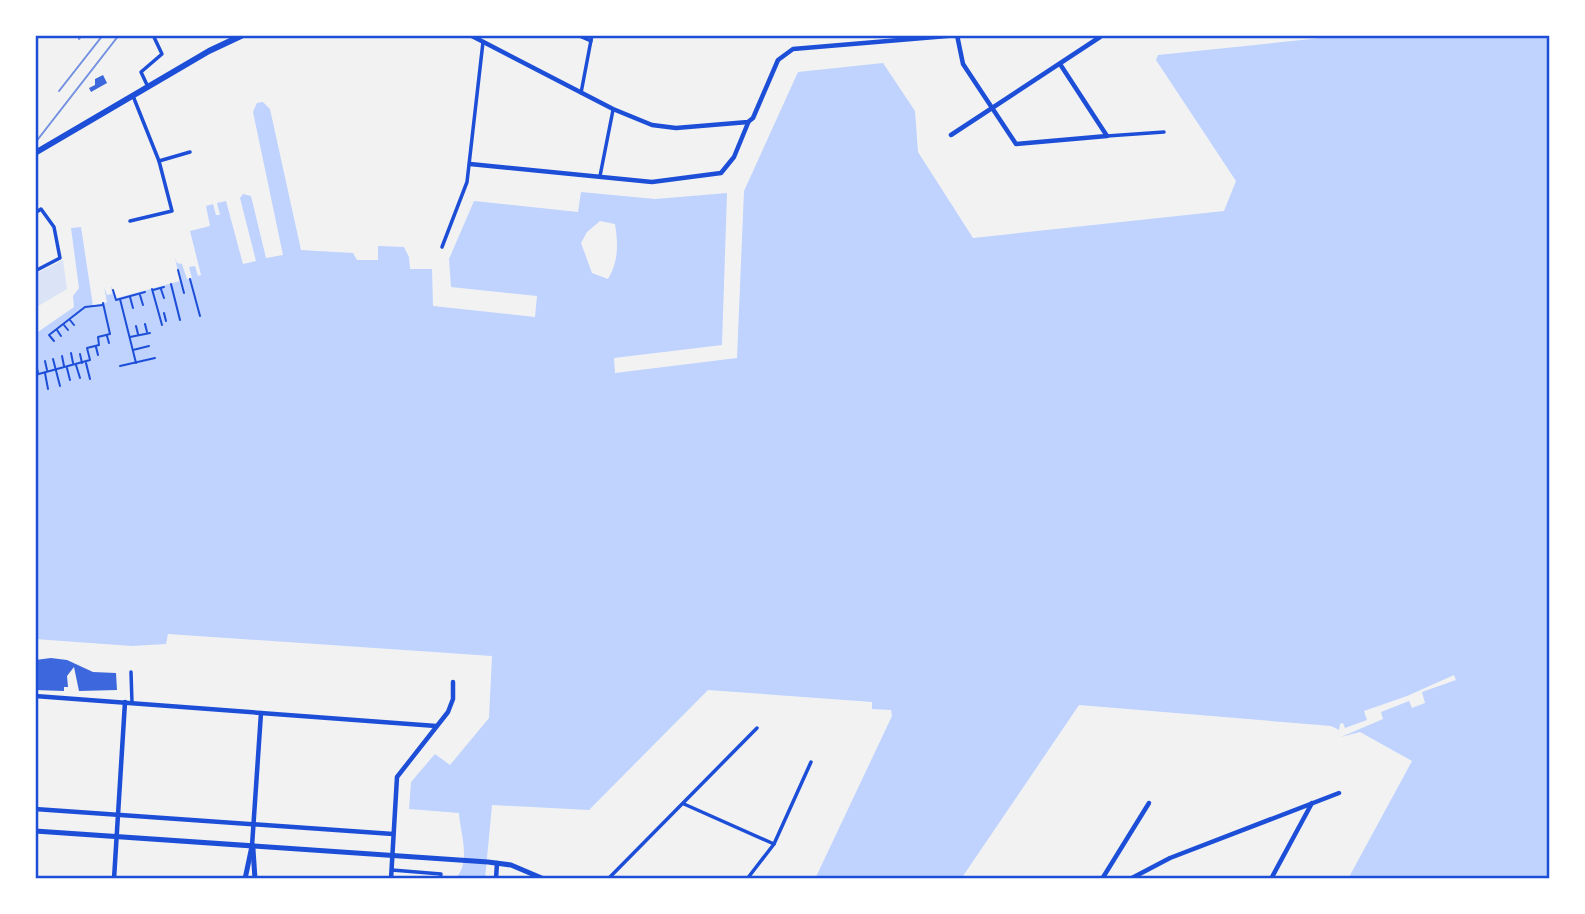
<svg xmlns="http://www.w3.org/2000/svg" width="1585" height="914" font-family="'PT Serif',serif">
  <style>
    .green { fill: #dbe4f7 }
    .water { fill: #bfd3fe; fill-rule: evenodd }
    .building { fill: #3d67dc }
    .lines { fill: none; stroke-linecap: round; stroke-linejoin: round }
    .path { stroke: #1d4ed8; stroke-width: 2 }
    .minor { stroke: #1d4ed8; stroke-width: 3.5 }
    .tertiary { stroke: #1d4ed8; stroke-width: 4.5 }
    .primary { stroke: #1d4ed8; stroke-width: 5 }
    .trunk { stroke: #1d4ed8; stroke-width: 6 }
    .rail { stroke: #7290e2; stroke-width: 2 }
    .neatline { fill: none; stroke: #1d4ed8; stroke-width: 2.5 }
  </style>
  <rect width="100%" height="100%" fill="#f2f2f2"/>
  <polygon class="green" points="63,260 67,289 35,308 35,274"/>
  <path class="water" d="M1350,35H1550V879H1348L1412,761L1360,732L1341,737L1383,719L1381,712L1409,701L1412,708L1425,703L1422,692L1456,680L1454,675L1407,696L1364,711L1367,720L1345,728L1343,723L1340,724L1339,730L1331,726L1079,705L961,879H815L892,716L891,710L872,709V702L708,690L589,810L492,805L485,879H455C472,862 460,833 459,813L409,809L411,782L435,754L450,765L489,718L492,656L168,634L166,644L132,646L35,639V334L74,307L73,296L79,288L71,228L81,227L93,306L107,302L104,287L107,295L112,294L111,286L117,298L180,281L175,258L177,263L182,264L187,279L192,278L189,267L195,266L198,276L201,275L190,231L210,226L206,206L213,204L216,215H220L217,203L226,201L243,264L256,261L240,198L243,194L251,196L266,258L283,255L253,112L257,103L263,102L270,109L301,250L353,253L357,260H378V246L404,247L409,257L410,269H432L433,306L535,317L537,296L451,287L449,259L474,201L578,212L581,192L655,199L727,193L722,345L614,358L615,373L737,358L744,191L798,72L883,63L915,111L918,152L973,238L1224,211L1236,181L1156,60L1158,55ZM600,221L615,224C618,243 619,261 608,279L592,273L581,243L587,232Z"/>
  <g class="building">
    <polygon points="103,75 107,83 91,92 89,88 95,85 95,79"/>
    <polygon points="51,658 67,660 93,672 116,673 117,690 79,691 74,667 67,676 68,687 64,687 64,691 35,690 35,660"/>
  </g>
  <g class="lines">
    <g class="path">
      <polyline points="178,270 184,293"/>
      <polyline points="190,279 200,316"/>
      <polyline points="171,284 180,320"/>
      <polyline points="152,289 162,325"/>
      <polyline points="161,289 164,298"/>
      <polyline points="113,290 116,300 145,292"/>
      <polyline points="153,290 164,287"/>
      <polyline points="140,295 143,305"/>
      <polyline points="130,297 133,308"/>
      <polyline points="120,299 136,363"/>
      <polyline points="164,313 166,321"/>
      <polyline points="70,320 74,325"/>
      <polyline points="145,324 147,332"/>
      <polyline points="64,325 68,330"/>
      <polyline points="136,326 138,334"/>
      <polyline points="57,330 61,336"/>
      <polyline points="107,336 109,343"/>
      <polyline points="130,337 150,333"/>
      <polyline points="54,341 49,335 85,307 103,305"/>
      <polyline points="96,347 98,355"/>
      <polyline points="133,350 149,346"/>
      <polyline points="71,353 73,363"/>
      <polyline points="80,354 82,363"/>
      <polyline points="62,356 64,366"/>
      <polyline points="53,359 60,386"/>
      <polyline points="45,361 47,370"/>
      <polyline points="86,363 90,379"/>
      <polyline points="36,364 38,373"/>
      <polyline points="76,365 80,378"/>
      <polyline points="120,366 155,358"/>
      <polyline points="67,368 70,380"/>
      <polyline points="45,373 48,389"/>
      <polyline points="35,375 90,360 87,348 99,345 98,337 110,334 103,303"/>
      <polyline points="35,386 36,391"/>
    </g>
    <g class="minor">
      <polyline points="577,35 591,41"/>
      <polyline points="148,87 141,72 162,54 153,35"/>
      <polyline points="581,93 592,35"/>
      <polyline points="1107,136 1164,132"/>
      <polyline points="159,161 190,152"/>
      <polyline points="600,176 613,110"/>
      <polyline points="35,213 41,209 54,227 60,258 35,271"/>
      <polyline points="130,221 172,211 159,161 133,96"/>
      <polyline points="442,247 467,182 483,42"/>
      <polyline points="131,672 132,703"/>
      <polyline points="684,804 774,844"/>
      <polyline points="392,870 441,874 440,879"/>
      <polyline points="608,879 757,728"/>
      <polyline points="747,879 774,844 811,762"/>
    </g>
    <g class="tertiary">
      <polyline points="470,35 613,109 652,125 676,128 748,122 753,118 778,60 793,49 959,35"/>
      <polyline points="957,35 963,64 1016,144 1107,136 1060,64"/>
      <polyline points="951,135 1100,37"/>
      <polyline points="470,164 652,182 721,173 734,157 748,123"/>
      <polyline points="35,696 436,726"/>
      <polyline points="35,809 393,834"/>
      <polyline points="252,846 261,713"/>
      <polyline points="114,879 125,702"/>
      <polyline points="391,879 397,777 448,712 453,699 453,682"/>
      <polyline points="496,879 497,863"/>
      <polyline points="1102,879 1149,803"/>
      <polyline points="1130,879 1170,858 1339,793"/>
      <polyline points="1271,879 1312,803"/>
    </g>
    <g class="primary">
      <polyline points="35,831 488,862 511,865 544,879"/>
      <polyline points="253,849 255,879"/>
      <polyline points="245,879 252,846"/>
    </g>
    <polyline class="trunk" points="35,153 209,51 243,35"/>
    <g class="rail">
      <polyline points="79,39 82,35"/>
      <polyline points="59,91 103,35"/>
      <polyline points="35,143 119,35"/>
    </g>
  </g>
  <rect width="1585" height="914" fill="none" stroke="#ffffff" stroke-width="74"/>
  <rect x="37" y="37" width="1511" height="840" class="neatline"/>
</svg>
